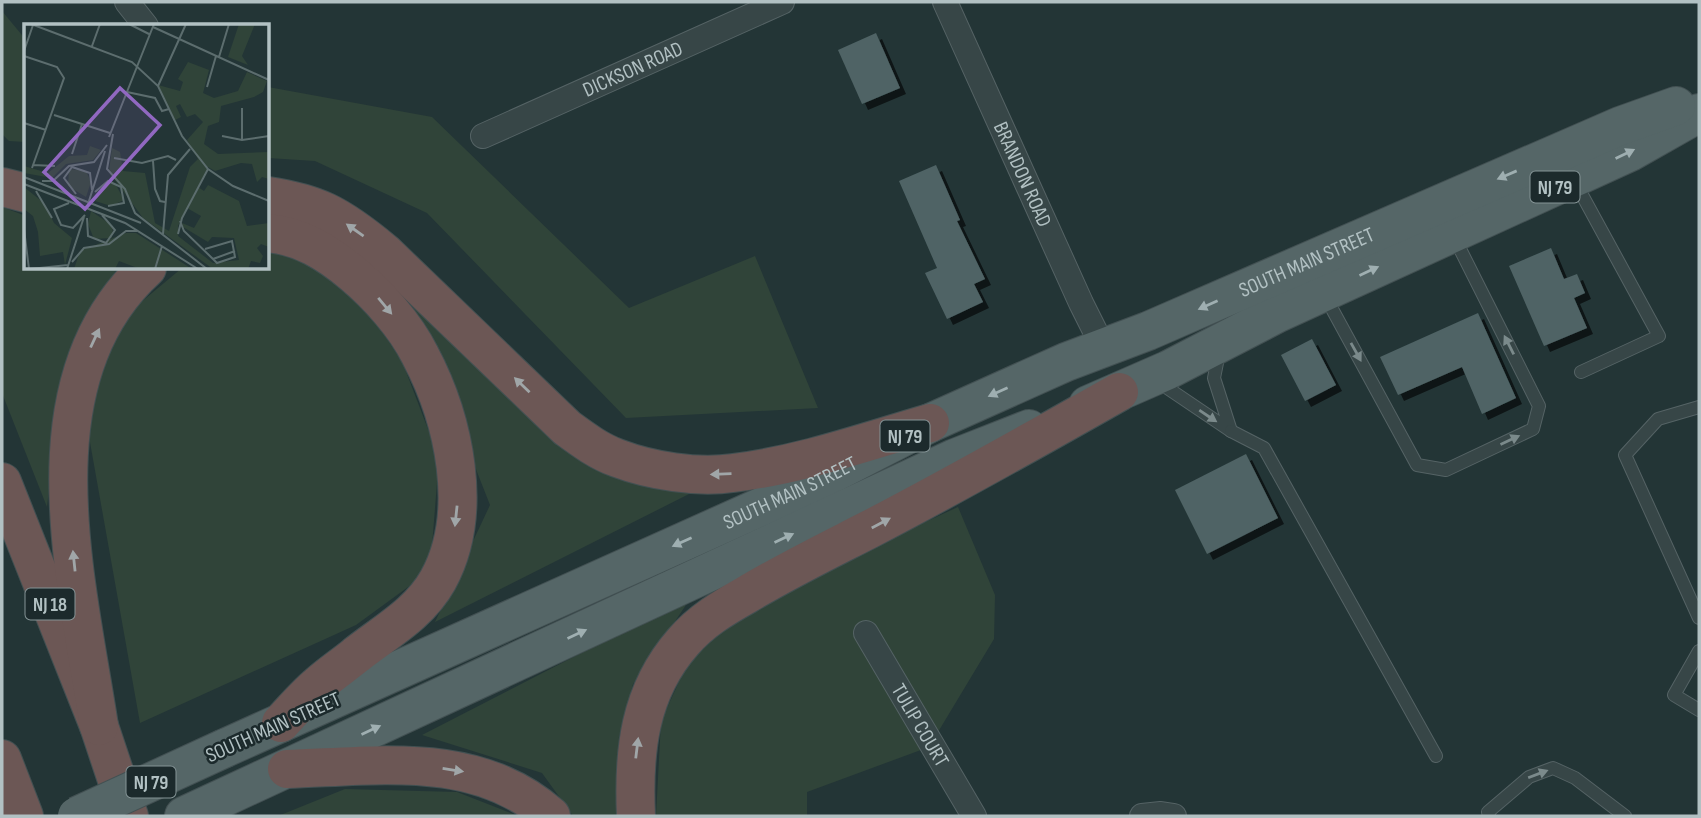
<svg xmlns="http://www.w3.org/2000/svg" width="1701" height="818" font-family="'Sofia Sans Condensed',sans-serif">
  <style>
    .green { fill: #304439 }
    .building { fill: #4f6365; filter: url(#shadow) }
    .lines { fill: none; stroke-linecap: round; stroke-linejoin: round }
    .service-casing { stroke: #556365; stroke-width: 14 }
    .minor-casing { stroke: #556365; stroke-width: 26 }
    .primary-casing { stroke: #435153; stroke-width: 40 }
    .motorway-casing { stroke: #425052; stroke-width: 40 }
    .service { stroke: #374647; stroke-width: 12 }
    .minor { stroke: #374647; stroke-width: 24 }
    .primary { stroke: #556667; stroke-width: 38 }
    .motorway { stroke: #6c5755; stroke-width: 38 }
    .primary-bridge-casing { stroke: #435153; stroke-width: 40; stroke-linecap: butt }
    .primary-bridge { stroke: #556667; stroke-width: 38 }
    .oneway { fill: #9fafb1 }
    .oneway2 { fill: #a0a6a8 }
    .oneway3 { fill: #7b8a8b }
    .labels { text-anchor: middle; stroke-width: 5; stroke-linejoin: round; paint-order: stroke }
    .shield { fill: #1c2a2c; stroke: #859496; stroke-width: 2 }
    .shield-label { font-size: 19px; font-weight: bold; fill: #b2c1c3 }
    .street-label { font-size: 21px; fill: #b2c1c3; stroke: #1c2a2c }
    .inset-road { fill: none; stroke: #5c6d6e; stroke-width: 2 }
    .view { fill: #9168c1; fill-opacity: 0.15; stroke: #9168c1; stroke-width: 3.5 }
    .inset-edge { fill: none; stroke: #b2c1c3; stroke-width: 3.5 }
  </style>
  <defs>
    <filter id="shadow"><feDropShadow dx="6" dy="6" stdDeviation="0" flood-color="#0009"/></filter>
  </defs>
  <rect width="100%" height="100%" fill="#233536"/>
  <g class="green">
    <polygon points="2,11 26,40 26,142 9,141 2,134"/>
    <polygon points="268,87 432,117 629,308 755,256 818,408 626,418 427,213 315,161 268,158"/>
    <polygon points="2,207 26,216 26,268 117,268 63,368 47,507 2,393"/>
    <polygon points="268,253 286,253 344,276 402,361 439,458 430,571 356,625 140,723 83,403 128,313 182,268 268,268"/>
    <polygon points="406,291 590,461 695,491 435,622 490,505"/>
    <polygon points="958,507 995,595 994,639 929,747 807,792 807,816 656,816 661,721 693,651 814,573"/>
    <polygon points="692,596 633,684 619,737 616,816 573,816 542,773 422,735"/>
    <polygon points="345,789 457,792 518,816 278,816"/>
  </g>
  <g class="building">
    <polygon points="876,33 900,88 862,104 838,50"/>
    <polygon points="936,165 960,220 957,221 985,279 974,284 983,302 947,319 925,273 937,268 899,181"/>
    <polygon points="1551,248 1564,279 1577,274 1585,293 1574,298 1587,328 1544,346 1509,266"/>
    <polygon points="1478,313 1516,398 1482,414 1462,367 1398,395 1380,357"/>
    <polygon points="1312,339 1336,385 1305,401 1281,355"/>
    <polygon points="1246,454 1278,518 1207,554 1175,490"/>
  </g>
  <g class="lines">
    <defs>
      <g id="service">
        <polyline points="1575,182 1659,336 1581,372"/>
        <polyline points="1325,296 1417,465 1446,470 1533,429 1539,406 1454,237"/>
        <polyline points="1157,381 1231,431 1214,378 1219,353"/>
        <polyline points="1699,407 1658,419 1625,455 1699,618"/>
        <polyline points="1231,431 1264,448 1436,756"/>
        <polyline points="1699,651 1674,695 1699,710"/>
        <polyline points="1489,816 1488,812 1529,777 1553,768 1575,778 1625,816"/>
      </g>
      <g id="minor">
        <polyline points="127,2 146,26"/>
        <path id="s1" d="M945,2L1081,303L1103,347"/>
        <path id="s2" d="M483,136L782,2"/>
        <path id="s3" d="M866,633L974,816"/>
        <polyline points="1142,816 1161,814 1174,816"/>
      </g>
      <g id="primary">
        <polyline points="1088,405 1168,370 1278,313 1630,152 1699,113"/>
        <path id="s4" d="M225,748L814,483L930,423L1066,362L1148,331L1620,126L1676,106"/>
        <polyline points="184,816 955,458 1029,429"/>
      </g>
      <g id="motorway">
        <polyline points="2,187 26,193"/>
        <path d="M268,196C288,199 307,203 326,212C347,222 366,237 384,252L567,428C582,439 598,451 617,458C651,471 697,478 733,473C800,465 865,442 930,423"/>
        <path d="M268,233C301,236 328,253 353,274C378,295 405,325 420,355C454,419 475,513 438,580C419,614 385,632 356,655C344,665 330,674 318,685C305,696 293,710 281,723"/>
        <polyline points="2,482 99,726 129,816"/>
        <path d="M99,726C77,581 23,381 147,268"/>
        <polyline points="2,759 24,816"/>
        <path d="M287,769C379,766 477,750 551,816"/>
        <path d="M636,816C633,752 639,692 683,642C701,621 723,608 746,595C786,571 827,551 868,530C953,486 1036,439 1119,392"/>
      </g>
    </defs>
    <use href="#service" class="service-casing"/>
    <use href="#minor" class="minor-casing"/>
    <use href="#primary" class="primary-casing"/>
    <use href="#motorway" class="motorway-casing"/>
    <use href="#service" class="service"/>
    <use href="#minor" class="minor"/>
    <use href="#primary" class="primary"/>
    <use href="#motorway" class="motorway"/>
    <defs>
      <polyline id="primary-bridge" points="77,816 225,748"/>
    </defs>
    <use href="#primary-bridge" class="primary-bridge-casing"/>
    <use href="#primary-bridge" class="primary-bridge"/>
  </g>
  <defs><path id="oneway-solid" d="M-6-.8H1V-3.2L6.5 0L1 3.2V.8H-6Z" transform="scale(1.75)"/></defs>
  <g class="oneway">
    <use href="#oneway-solid" transform="translate(1625 154) rotate(-26)"/>
    <use href="#oneway-solid" transform="translate(1507 175) rotate(157)"/>
    <use href="#oneway-solid" transform="translate(1369 271) rotate(-25)"/>
    <use href="#oneway-solid" transform="translate(1208 305) rotate(156)"/>
    <use href="#oneway-solid" transform="translate(998 392) rotate(156)"/>
    <use href="#oneway-solid" transform="translate(784 538) rotate(-25)"/>
    <use href="#oneway-solid" transform="translate(682 542) rotate(156)"/>
    <use href="#oneway-solid" transform="translate(577 634) rotate(-25)"/>
    <use href="#oneway-solid" transform="translate(371 730) rotate(-25)"/>
  </g>
  <g class="oneway2">
    <use href="#oneway-solid" transform="translate(355 230) rotate(-145)"/>
    <use href="#oneway-solid" transform="translate(385 306) rotate(50)"/>
    <use href="#oneway-solid" transform="translate(95 338) rotate(-65)"/>
    <use href="#oneway-solid" transform="translate(522 385) rotate(-136)"/>
    <use href="#oneway-solid" transform="translate(721 474) rotate(178)"/>
    <use href="#oneway-solid" transform="translate(456 516) rotate(96)"/>
    <use href="#oneway-solid" transform="translate(881 523) rotate(-28)"/>
    <use href="#oneway-solid" transform="translate(74 561) rotate(-96)"/>
    <use href="#oneway-solid" transform="translate(637 748) rotate(-83)"/>
    <use href="#oneway-solid" transform="translate(453 770) rotate(9)"/>
  </g>
  <g class="oneway3">
    <use href="#oneway-solid" transform="translate(1509 345) rotate(-117)"/>
    <use href="#oneway-solid" transform="translate(1356 352) rotate(61)"/>
    <use href="#oneway-solid" transform="translate(1208 416) rotate(34)"/>
    <use href="#oneway-solid" transform="translate(1510 440) rotate(-25)"/>
    <use href="#oneway-solid" transform="translate(1538 774) rotate(-21)"/>
  </g>
  <g class="labels">
    <g class="shield">
      <rect x="1530.5" y="171.5" width="49" height="31" rx="5"/>
      <rect x="880.5" y="420.5" width="49" height="31" rx="5"/>
      <rect x="25.5" y="588.5" width="49" height="31" rx="5"/>
      <rect x="126.5" y="766.5" width="49" height="31" rx="5"/>
    </g>
    <g class="shield-label">
      <text x="1555" y="194">NJ 79</text>
      <text x="905" y="443">NJ 79</text>
      <text x="50" y="611">NJ 18</text>
      <text x="151" y="789">NJ 79</text>
    </g>
    <g class="street-label">
      <text dy="7" stroke="none"><textPath href="#s2" startOffset="164">DICKSON ROAD</textPath></text>
      <text dy="7" stroke="none"><textPath href="#s1" startOffset="189">BRANDON ROAD</textPath></text>
      <text dy="7" stroke="none"><textPath href="#s4" startOffset="1186">SOUTH MAIN STREET</textPath></text>
      <text dy="7" stroke="none"><textPath href="#s4" startOffset="620">SOUTH MAIN STREET</textPath></text>
      <text dy="7" stroke="none"><textPath href="#s3" startOffset="107">TULIP COURT</textPath></text>
      <text transform="translate(273 727) rotate(-24)" y="7">SOUTH MAIN STREET</text>
    </g>
  </g>
  <g transform="translate(24 24)">
    <rect width="245" height="245" fill="#233536"/>
    <path d="M215,0H231L218,32L224,41L204,33ZM164,38L185,46L179,69L190,74L214,67L223,48L243,57L239,68L230,73L197,82L195,98L184,102L180,120L194,130L245,128V155L238,153L233,158L228,140L217,139L191,147L184,143L174,163L180,167L184,161L215,177L223,202L245,199V223L237,220L233,224L239,232L236,239L227,237L224,245H189L119,194L85,148L88,124L96,128L99,147L121,149L131,199L145,207L166,143L174,135L163,116L179,98L171,90L163,93L156,80L152,82L157,93L151,96L134,61L156,67L159,58L154,55ZM163,184L177,192L170,204L158,199L159,203L184,218L188,213L210,214L215,236L189,239L154,212V202ZM66,122L77,126L69,136L42,140L28,154L0,149V142L24,149L45,132L63,131ZM45,145L62,147L67,158L62,173L44,162ZM91,159L100,176L87,182L71,177L80,161ZM0,163L20,179L30,199L48,214L41,241L39,228L16,232L14,208L9,192L0,185ZM67,187L89,202L88,214L70,215L64,200ZM102,209H112L168,245H116L95,237L91,245H50L56,227Z" fill="#304439" fill-rule="evenodd"/>
    <path class="inset-road" d="M7,0L108,38L134,62L158,112L184,145L209,162L245,177M105,0L125,10M129,3L245,56M68,22L76,0M0,27L9,1M0,32L33,43L40,54L8,144M195,33L205,0M134,62L162,0M183,63L192,32M103,68L131,74L138,87L145,85M218,84V116M30,91L86,109M0,99L22,106M89,110L83,145L101,165L111,189L183,245M198,112L218,116L245,112M85,113L130,0M48,130L58,100M90,134L118,139L144,132L152,136M129,137L131,165L136,177L141,178M9,141L31,142M0,153L117,199M18,157H29L45,142L70,138L83,121M0,160L101,199L174,245M12,167L28,194M71,168L84,157L97,163L100,179L84,182M52,170L40,154L48,143L66,149L68,166M45,179L30,185L37,201L49,204L61,191M64,180L81,127M63,194L64,212L82,219L91,206L78,191M156,197L160,207L189,235L211,227M0,205L5,245M139,210L144,151L166,125M154,210L158,194L184,145M181,225L208,217L211,233L193,239L189,235M48,238L60,224L85,220L102,207H113M6,245L44,241M43,245L60,193M131,245L138,222"/>
    <path class="view" d="M96,64L136,101L61,185L20,148Z"/>
    <rect width="245" height="245" class="inset-edge"/>
  </g>
  <rect width="1701" height="818" fill="none" stroke="#b2c1c3" stroke-width="7"/>
</svg>
